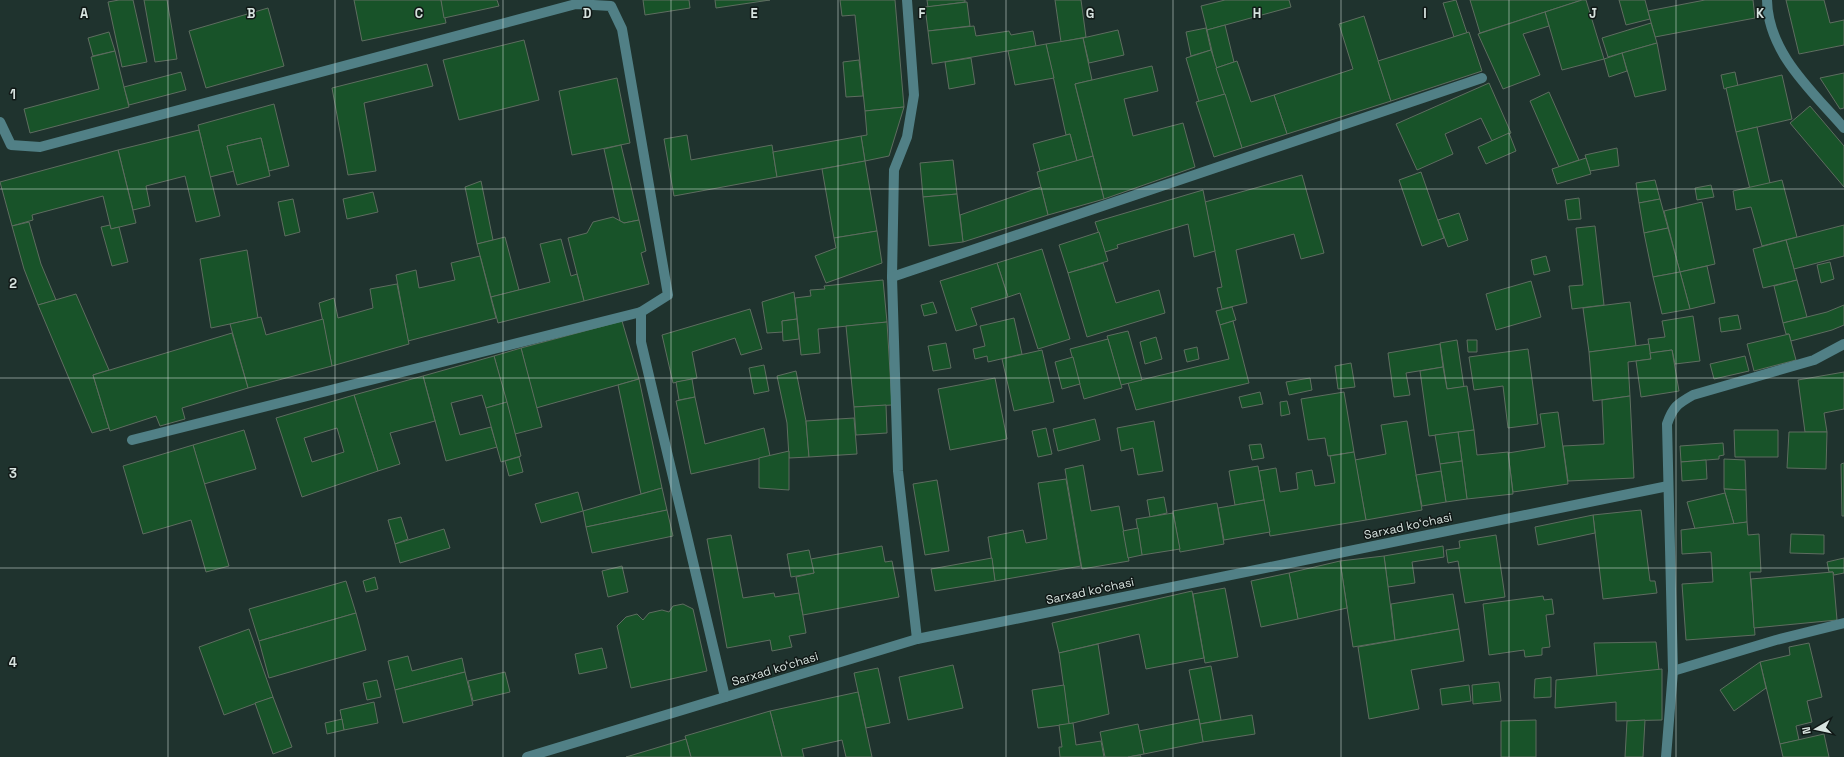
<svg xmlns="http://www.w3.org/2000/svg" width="1844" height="757" font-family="'Space Grotesk',sans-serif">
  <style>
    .building { fill: #185329; stroke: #5e6d60; fill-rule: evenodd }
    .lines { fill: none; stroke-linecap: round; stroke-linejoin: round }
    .minor { stroke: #518086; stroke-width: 10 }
    .grid { fill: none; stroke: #d7e3df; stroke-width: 1; stroke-opacity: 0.55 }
    .labels { text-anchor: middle; stroke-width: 3; stroke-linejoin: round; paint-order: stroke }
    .street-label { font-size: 12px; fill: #d7e3df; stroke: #101816 }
    .grid-label { font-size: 13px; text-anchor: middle; font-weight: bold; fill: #d7e3df; stroke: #101816; stroke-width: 3; stroke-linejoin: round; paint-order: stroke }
  </style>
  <rect width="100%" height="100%" fill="#1f332e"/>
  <g class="building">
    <polygon points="119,0 133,0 147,62 122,67 108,2"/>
    <polygon points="144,0 167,0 177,59 155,62"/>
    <polygon points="354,0 441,0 446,23 362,41"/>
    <polygon points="441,0 497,0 499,6 444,18"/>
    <polygon points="643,0 689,0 690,8 645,15"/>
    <polygon points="715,0 770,0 716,8"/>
    <polygon points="840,0 895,0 904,107 865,111 855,15 842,16"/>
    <polygon points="927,0 965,0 965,2 928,7"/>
    <polygon points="1055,0 1081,0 1086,37 1061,42"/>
    <polygon points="1225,0 1289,0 1291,7 1207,30 1201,6"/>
    <polygon points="1456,0 1467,33 1454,37 1443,3"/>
    <polygon points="1470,0 1582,0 1480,33"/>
    <polygon points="1582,0 1586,0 1604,59 1562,70 1545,12"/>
    <polygon points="1619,0 1645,0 1650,19 1626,25"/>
    <polygon points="1705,0 1753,0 1755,18 1655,37 1648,11"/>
    <polygon points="1786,0 1824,0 1830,23 1844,20 1844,45 1799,54"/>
    <polygon points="967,2 970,26 928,31 925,7"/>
    <polygon points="268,8 284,66 206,88 189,31"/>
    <polygon points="1545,12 1549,26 1523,34 1540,75 1503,89 1478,34"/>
    <polygon points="1364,16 1391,101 1287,134 1274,95 1353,69 1339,24"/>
    <polygon points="1651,23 1657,43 1608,57 1602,38"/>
    <polygon points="1225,25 1234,62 1216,68 1207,30"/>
    <polygon points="974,26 976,36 1009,31 1011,35 1033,31 1036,46 932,64 928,31"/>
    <polygon points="1206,28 1211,50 1191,56 1186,32"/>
    <polygon points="1118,30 1124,55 1089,63 1083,38"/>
    <polygon points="109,32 115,51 93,56 88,38"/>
    <polygon points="1469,32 1482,71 1391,101 1378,61"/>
    <polygon points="1083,38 1092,80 1075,84 1093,156 1077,161 1070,134 1066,135 1046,44"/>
    <polygon points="524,40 539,100 459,120 443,60"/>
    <polygon points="1657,43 1666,90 1635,97 1622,53"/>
    <polygon points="1046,44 1054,78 1015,85 1008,51"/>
    <polygon points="1211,50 1225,94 1199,102 1186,58"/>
    <polygon points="115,51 129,107 30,133 24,109 99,89 91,57"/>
    <polygon points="1622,53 1627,71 1609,77 1604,59"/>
    <polygon points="971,58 975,84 949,89 945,62"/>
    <polygon points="859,60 863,96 846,97 843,62"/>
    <polygon points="1237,61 1251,102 1274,95 1287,134 1242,148 1216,68"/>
    <polygon points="427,64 433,86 364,103 376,171 348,175 332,88"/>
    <polygon points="1152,66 1158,91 1124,99 1133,136 1183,123 1195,167 1104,199 1075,84"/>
    <polygon points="181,72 186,90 129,105 124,87"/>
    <polygon points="1735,72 1738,86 1724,89 1721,75"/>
    <polygon points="1844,73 1844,108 1840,109 1820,78"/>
    <polygon points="1782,75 1792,119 1736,132 1726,88"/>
    <polygon points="617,78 630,143 572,155 559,91"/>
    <polygon points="1489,83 1511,133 1492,141 1481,118 1445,134 1453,154 1417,170 1396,124"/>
    <polygon points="1549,92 1579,160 1559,167 1530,101"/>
    <polygon points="1225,94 1242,148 1214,157 1196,102"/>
    <polygon points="274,104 289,166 269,171 261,138 227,146 234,171 210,177 198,125"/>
    <polygon points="1810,106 1844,146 1844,187 1790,123"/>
    <polygon points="904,107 889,156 865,161 861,136 867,135 865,111"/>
    <polygon points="1757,127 1770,183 1750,189 1736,132"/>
    <polygon points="199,130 220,216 196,222 185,176 146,186 150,206 133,210 118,150"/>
    <polygon points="1509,133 1516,151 1486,164 1478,147"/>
    <polygon points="1070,134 1077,161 1040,171 1033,144"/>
    <polygon points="687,135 691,160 772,145 777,177 674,196 664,139"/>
    <polygon points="861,136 865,161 777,177 773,152"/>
    <polygon points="261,138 270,176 237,185 227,146"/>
    <polygon points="621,145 639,220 624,223 620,221 604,149"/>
    <polygon points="1617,148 1619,166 1590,171 1585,155"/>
    <polygon points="118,150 136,223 111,229 103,196 32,215 33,220 12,226 0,182"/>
    <polygon points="1093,156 1104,199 1048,215 1037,172"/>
    <polygon points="1586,158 1591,174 1557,184 1552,169"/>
    <polygon points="953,160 957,194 923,197 920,163"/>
    <polygon points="865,161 877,231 834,238 822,169"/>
    <polygon points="1421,172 1444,238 1422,246 1399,180"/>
    <polygon points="1302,175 1324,253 1301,259 1294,234 1236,250 1247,303 1222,309 1217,288 1222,287 1205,202"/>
    <polygon points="1655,180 1660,199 1639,203 1636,183"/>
    <polygon points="1782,180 1797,237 1762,246 1751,207 1736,210 1733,191"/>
    <polygon points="481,181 493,240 477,244 465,187"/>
    <polygon points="1711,185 1714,197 1697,200 1695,188"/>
    <polygon points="1041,187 1048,215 963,242 960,215"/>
    <polygon points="1203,190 1215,251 1194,257 1188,224 1117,245 1118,248 1105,252 1095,222"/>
    <polygon points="373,192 378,212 347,219 343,199"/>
    <polygon points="957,194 963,242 929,246 923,197"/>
    <polygon points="1579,198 1581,219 1568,220 1565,200"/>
    <polygon points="293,199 300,232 285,236 278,202"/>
    <polygon points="1660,199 1668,228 1644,233 1639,203"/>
    <polygon points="1702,202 1715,264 1680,272 1664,211"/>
    <polygon points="1459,213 1468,240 1448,247 1438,220"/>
    <polygon points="613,217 624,223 639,220 646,251 641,253 649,284 584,301 568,238 587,233 593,222"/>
    <polygon points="29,222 41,264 56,300 38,305 24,269 12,226"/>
    <polygon points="110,225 111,229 119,227 128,262 112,266 101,227"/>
    <polygon points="1844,225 1844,256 1794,269 1786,240"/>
    <polygon points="1595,226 1604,305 1572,309 1569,286 1583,285 1576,228"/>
    <polygon points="1668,228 1680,272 1653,277 1644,233"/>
    <polygon points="877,231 882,263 826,283 815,256 836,248 834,238"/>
    <polygon points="1099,232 1108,261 1068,273 1059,245"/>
    <polygon points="505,237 519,290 491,297 477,244"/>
    <polygon points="561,239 571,276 577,274 584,301 498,323 491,297 550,282 540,244"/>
    <polygon points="1786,240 1797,280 1763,288 1753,249"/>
    <polygon points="1042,249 1070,339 1038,349 1020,293 1008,297 997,263"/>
    <polygon points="247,250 258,318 211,328 200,259"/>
    <polygon points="480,256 496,318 408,341 396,275 416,270 419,288 455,280 451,263"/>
    <polygon points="1546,256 1550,271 1534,275 1531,260"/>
    <polygon points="1830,262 1834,279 1821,283 1817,265"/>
    <polygon points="997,263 1008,297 971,308 977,325 956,331 940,281"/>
    <polygon points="1103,263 1116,303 1159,290 1165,313 1087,337 1068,273"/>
    <polygon points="1707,266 1715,303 1690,309 1680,272"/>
    <polygon points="1680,272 1690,309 1662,314 1653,277"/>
    <polygon points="883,280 887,322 818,329 820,353 801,355 795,298 811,296 810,290 825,289 824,286"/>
    <polygon points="1797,280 1807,317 1783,323 1774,286"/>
    <polygon points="1531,281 1541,317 1496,330 1486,294"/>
    <polygon points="397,284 409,344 332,366 319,303 334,298 338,318 373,308 370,289"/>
    <polygon points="794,292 797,319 782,321 783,332 767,333 762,302"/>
    <polygon points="76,294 109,370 93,375 109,428 92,433 38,305"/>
    <polygon points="933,302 937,313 924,316 921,305"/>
    <polygon points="1630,302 1636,346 1589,352 1583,308"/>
    <polygon points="1844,305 1844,325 1832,330 1791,341 1789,334 1786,334 1783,323 1827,312"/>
    <polygon points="1232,307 1236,320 1220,325 1216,311"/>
    <polygon points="750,309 762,349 741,355 735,338 692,352 697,378 673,383 662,335"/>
    <polygon points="1738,315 1741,329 1721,332 1719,318"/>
    <polygon points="1693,316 1700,361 1675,364 1672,350 1650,353 1648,339 1665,337 1662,321"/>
    <polygon points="261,317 266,335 323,319 332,366 248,388 230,324"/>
    <polygon points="1014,318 1022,354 988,362 987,356 975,359 973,349 985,346 980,326"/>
    <polygon points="797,319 799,339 783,341 782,321"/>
    <polygon points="622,321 639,379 536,408 521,348"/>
    <polygon points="1233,321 1249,383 1136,410 1128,383 1229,359 1220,325"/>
    <polygon points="887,322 892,405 854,407 846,326"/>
    <polygon points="1128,331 1142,380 1121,385 1107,336"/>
    <polygon points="232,333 248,388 182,408 185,419 160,426 156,416 110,431 93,375"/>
    <polygon points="1789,334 1796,360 1754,371 1747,344"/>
    <polygon points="1156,337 1162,359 1145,364 1140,342"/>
    <polygon points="1108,339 1122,388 1084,399 1070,349"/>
    <polygon points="1457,340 1464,387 1447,389 1440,343"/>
    <polygon points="1467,340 1477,340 1477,352 1468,352"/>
    <polygon points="946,343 951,368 933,371 928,346"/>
    <polygon points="1440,344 1443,367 1406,373 1410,395 1394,397 1388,353"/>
    <polygon points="1649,344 1651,359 1628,362 1630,396 1593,401 1589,352"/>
    <polygon points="1197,347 1199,359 1187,362 1184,350"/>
    <polygon points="521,348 542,427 515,434 494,356"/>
    <polygon points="1528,349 1538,424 1508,428 1503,386 1474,390 1469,357"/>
    <polygon points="1042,350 1054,402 1014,411 1002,359"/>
    <polygon points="1672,350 1679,391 1641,397 1636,361 1651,359 1650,353"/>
    <polygon points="494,356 507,402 486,408 482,395 451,403 460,435 491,427 497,447 446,461 423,376"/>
    <polygon points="1745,356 1749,371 1714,379 1710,364"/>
    <polygon points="1073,357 1080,384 1062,389 1055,362"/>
    <polygon points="1351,363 1355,387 1338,389 1335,366"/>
    <polygon points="764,365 769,391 754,394 749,368"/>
    <polygon points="1443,367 1447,389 1467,386 1474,430 1429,436 1420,371"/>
    <polygon points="796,371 806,421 809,457 789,458 787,423 777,376"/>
    <polygon points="1844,372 1844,409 1824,413 1827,432 1805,432 1798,380"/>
    <polygon points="423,376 435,421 390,433 400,464 378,471 354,395"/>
    <polygon points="995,378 1007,439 950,450 938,389"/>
    <polygon points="1310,378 1312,390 1289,395 1286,382"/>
    <polygon points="639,379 662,488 641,494 618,385"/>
    <polygon points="692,379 695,397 679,400 676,382"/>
    <polygon points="1260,392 1263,404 1242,408 1239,397"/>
    <polygon points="1344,392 1354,452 1328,456 1325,438 1308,440 1301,399"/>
    <path d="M354,395L378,471L302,497L276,418ZM337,428L344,452L312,462L304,438Z"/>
    <polygon points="1630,396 1634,478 1568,481 1563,446 1604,444 1602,400"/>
    <polygon points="695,397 705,444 764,428 770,456 691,474 676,401"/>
    <polygon points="1287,401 1290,414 1281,416 1280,402"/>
    <polygon points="507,402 521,456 501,462 486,408"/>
    <polygon points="886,405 887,433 856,435 854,407"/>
    <polygon points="1558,412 1568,484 1513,492 1508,453 1545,447 1540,414"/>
    <polygon points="854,418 857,454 809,457 806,421"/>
    <polygon points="1095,419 1100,440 1058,451 1053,429"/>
    <polygon points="1154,421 1163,471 1138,475 1133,448 1121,451 1117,428"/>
    <polygon points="1407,421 1422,510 1366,520 1355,460 1386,454 1381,425"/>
    <polygon points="1046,428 1052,454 1038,457 1032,431"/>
    <polygon points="244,430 256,469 204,484 193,445"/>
    <polygon points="1474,430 1477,455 1508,452 1513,494 1467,499 1458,432"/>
    <polygon points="1734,430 1778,430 1778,457 1735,457"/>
    <polygon points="1458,432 1462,461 1440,464 1435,435"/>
    <polygon points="1789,432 1827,432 1826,469 1787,468"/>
    <polygon points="1723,443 1724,455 1719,456 1719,459 1681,462 1680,446"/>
    <polygon points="1261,444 1264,458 1252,460 1249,445"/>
    <polygon points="193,445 229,566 206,572 191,520 143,534 123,466"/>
    <polygon points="789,451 789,490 759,488 759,458"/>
    <polygon points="1354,452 1366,520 1270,536 1259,471 1276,468 1280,492 1298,489 1296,473 1312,470 1315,486 1335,483 1330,456"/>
    <polygon points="519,457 523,472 509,476 505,461"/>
    <polygon points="1724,459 1745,460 1746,490 1724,489"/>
    <polygon points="1706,460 1707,479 1682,481 1681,462"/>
    <polygon points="1462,461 1467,499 1446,502 1440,464"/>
    <polygon points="1844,463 1844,516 1842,516 1841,464"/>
    <polygon points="1083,465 1091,511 1119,506 1129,561 1082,569 1065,469"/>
    <polygon points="1258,466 1264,500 1235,505 1229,471"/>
    <polygon points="1441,471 1446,502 1422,506 1416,475"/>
    <polygon points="1066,479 1081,566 995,581 988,537 1023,530 1026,543 1047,539 1038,483"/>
    <polygon points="937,480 949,551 925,555 913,484"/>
    <polygon points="662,488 667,510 586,527 583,511"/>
    <polygon points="1724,489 1746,490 1747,522 1734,524"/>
    <polygon points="578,492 583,511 541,523 535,504"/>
    <polygon points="1725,493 1734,524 1695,529 1687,502"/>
    <polygon points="1164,497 1167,513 1150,517 1147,500"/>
    <polygon points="1264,500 1270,532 1224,540 1218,508"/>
    <polygon points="1217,503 1224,544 1180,552 1173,511"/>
    <polygon points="667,510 673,536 592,553 586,527"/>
    <polygon points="1641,510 1650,581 1655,581 1657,593 1603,599 1593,515"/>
    <polygon points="1173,513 1180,549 1142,555 1136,519"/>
    <polygon points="1593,515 1595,533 1538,545 1535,527"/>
    <polygon points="401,517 408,539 395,544 388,520"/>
    <polygon points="1747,522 1748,535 1759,534 1761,572 1750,572 1755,635 1686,640 1682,584 1713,582 1711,552 1682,554 1681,530"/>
    <polygon points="1138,528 1142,555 1128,558 1123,531"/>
    <polygon points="444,529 450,548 400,563 395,544"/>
    <polygon points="1791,534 1824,535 1824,554 1790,553"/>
    <polygon points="731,535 743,598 774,593 775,597 799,593 806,633 789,636 792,647 772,651 770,640 727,648 707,539"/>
    <polygon points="1496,535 1505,597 1465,603 1458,561 1448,563 1446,550 1460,548 1459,541"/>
    <polygon points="882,546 885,562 892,561 899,597 803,615 796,577 814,573 811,559"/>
    <polygon points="1443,546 1444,557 1412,562 1415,583 1388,587 1384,556"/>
    <polygon points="809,550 814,573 791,577 787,554"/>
    <polygon points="1384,556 1395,640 1353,647 1340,561"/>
    <polygon points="992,558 995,581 935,591 931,569"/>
    <polygon points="1844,558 1844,573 1834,575 1833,572 1829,572 1827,562"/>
    <polygon points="1340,561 1347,608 1298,619 1289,573"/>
    <polygon points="622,566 628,592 608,597 602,571"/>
    <polygon points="1833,572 1837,620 1754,628 1751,579"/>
    <polygon points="1289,573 1298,619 1261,627 1251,581"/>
    <polygon points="375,577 378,589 366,592 363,581"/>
    <polygon points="346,581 356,613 259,641 249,609"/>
    <polygon points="1225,588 1238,657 1205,663 1193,594"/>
    <polygon points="1192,591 1204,658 1146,669 1139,634 1059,653 1052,623"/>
    <polygon points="1453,594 1459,629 1395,640 1391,604"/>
    <polygon points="1543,596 1544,600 1552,599 1554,614 1546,615 1550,647 1542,648 1542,655 1525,657 1524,650 1489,655 1483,604"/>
    <polygon points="683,604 693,609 707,671 631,688 617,626 626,617 637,614 643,620 649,613 662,610 669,612 673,606"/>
    <polygon points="356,613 366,650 269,678 259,641"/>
    <polygon points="249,629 273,697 224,715 199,647"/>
    <polygon points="1459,629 1464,661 1411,670 1419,709 1369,719 1358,647"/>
    <polygon points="1656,642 1659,670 1597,676 1594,643"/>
    <polygon points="1809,643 1822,697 1807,701 1812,722 1796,726 1799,740 1780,744 1760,662 1790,655 1789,647"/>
    <polygon points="1098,644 1109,714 1069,724 1059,653"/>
    <polygon points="602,648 607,668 579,674 575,654"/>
    <polygon points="408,656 412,671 462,658 465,672 395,690 388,661"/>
    <polygon points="1760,662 1766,688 1734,711 1720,690"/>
    <polygon points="953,665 963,708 908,720 899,677"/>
    <polygon points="1211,666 1221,720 1200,724 1189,670"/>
    <polygon points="878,668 890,723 866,728 854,673"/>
    <polygon points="1662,669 1662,720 1616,721 1616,702 1555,708 1556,680"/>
    <polygon points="465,672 473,705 403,723 395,690"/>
    <polygon points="505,672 510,692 473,701 468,681"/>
    <polygon points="1551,677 1551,697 1534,698 1535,679"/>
    <polygon points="377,680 381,697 367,700 363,683"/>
    <polygon points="1499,682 1501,701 1473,704 1472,685"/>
    <polygon points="1064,685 1069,724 1038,728 1032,690"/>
    <polygon points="1469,685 1471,701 1442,705 1440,689"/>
    <polygon points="858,692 872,757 846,757 842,740 802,749 804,757 782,757 770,711"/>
    <polygon points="273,697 292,747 273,754 255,703"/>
    <polygon points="374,702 378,723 344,730 340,710"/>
    <polygon points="770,711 782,757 691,757 685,736"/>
    <polygon points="1252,715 1255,734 1203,742 1200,724"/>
    <polygon points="342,719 344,730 327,734 325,723"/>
    <polygon points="1199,719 1203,742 1144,754 1139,731"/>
    <polygon points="1536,720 1536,757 1501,757 1501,721"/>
    <polygon points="1645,720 1643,757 1625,757 1627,721"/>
    <polygon points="1073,723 1076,745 1101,741 1104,757 1060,757 1059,747 1062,747 1059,725"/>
    <polygon points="1138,724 1144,754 1128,757 1105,757 1100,732"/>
    <polygon points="1824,734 1829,757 1783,757 1780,744"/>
    <polygon points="686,739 691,757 626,757"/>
    <polygon points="1140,755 1141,757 1128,757"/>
  </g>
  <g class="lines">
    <g class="minor">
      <polyline points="907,0 914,95 907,137 894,170 892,277 898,471 917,639"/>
      <path d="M1767,0C1768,53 1812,91 1844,128"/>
      <polyline points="0,122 11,145 40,147 576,4 611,6 622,29 668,295 641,312 641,342 725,697"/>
      <polyline points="892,277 1482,78"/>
      <polyline points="132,440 641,312"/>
      <polyline points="1673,671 1776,640 1844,623"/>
      <polyline points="527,757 917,639 1668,486"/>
      <path d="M1666,757L1673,671L1667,424C1673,407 1677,404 1693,395L1814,360L1844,344"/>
    </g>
  </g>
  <path class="grid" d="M168,0V757M335,0V757M503,0V757M671,0V757M838,0V757M1006,0V757M1173,0V757M1341,0V757M1509,0V757M1676,0V757M0,189H1844M0,378H1844M0,568H1844"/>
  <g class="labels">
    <g class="street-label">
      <text transform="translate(1408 526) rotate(-12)" y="4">Sarxad koʻchasi</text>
      <text transform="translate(1090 591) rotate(-12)" y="4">Sarxad koʻchasi</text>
      <text transform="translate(775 669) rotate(-17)" y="4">Sarxad koʻchasi</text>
    </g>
  </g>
  <g class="grid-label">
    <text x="84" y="18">A</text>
    <text x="251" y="18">B</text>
    <text x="419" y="18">C</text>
    <text x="587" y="18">D</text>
    <text x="754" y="18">E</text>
    <text x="922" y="18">F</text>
    <text x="1090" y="18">G</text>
    <text x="1257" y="18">H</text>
    <text x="1425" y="18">I</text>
    <text x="1593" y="18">J</text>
    <text x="1760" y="18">K</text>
    <text x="13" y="99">1</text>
    <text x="13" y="288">2</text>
    <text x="13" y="478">3</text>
    <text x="13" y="667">4</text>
  </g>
  <g transform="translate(1816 729) rotate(261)" stroke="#101816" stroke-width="3" paint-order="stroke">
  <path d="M0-3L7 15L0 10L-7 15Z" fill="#d7e3df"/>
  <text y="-6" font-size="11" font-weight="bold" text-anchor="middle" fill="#d7e3df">N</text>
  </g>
</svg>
